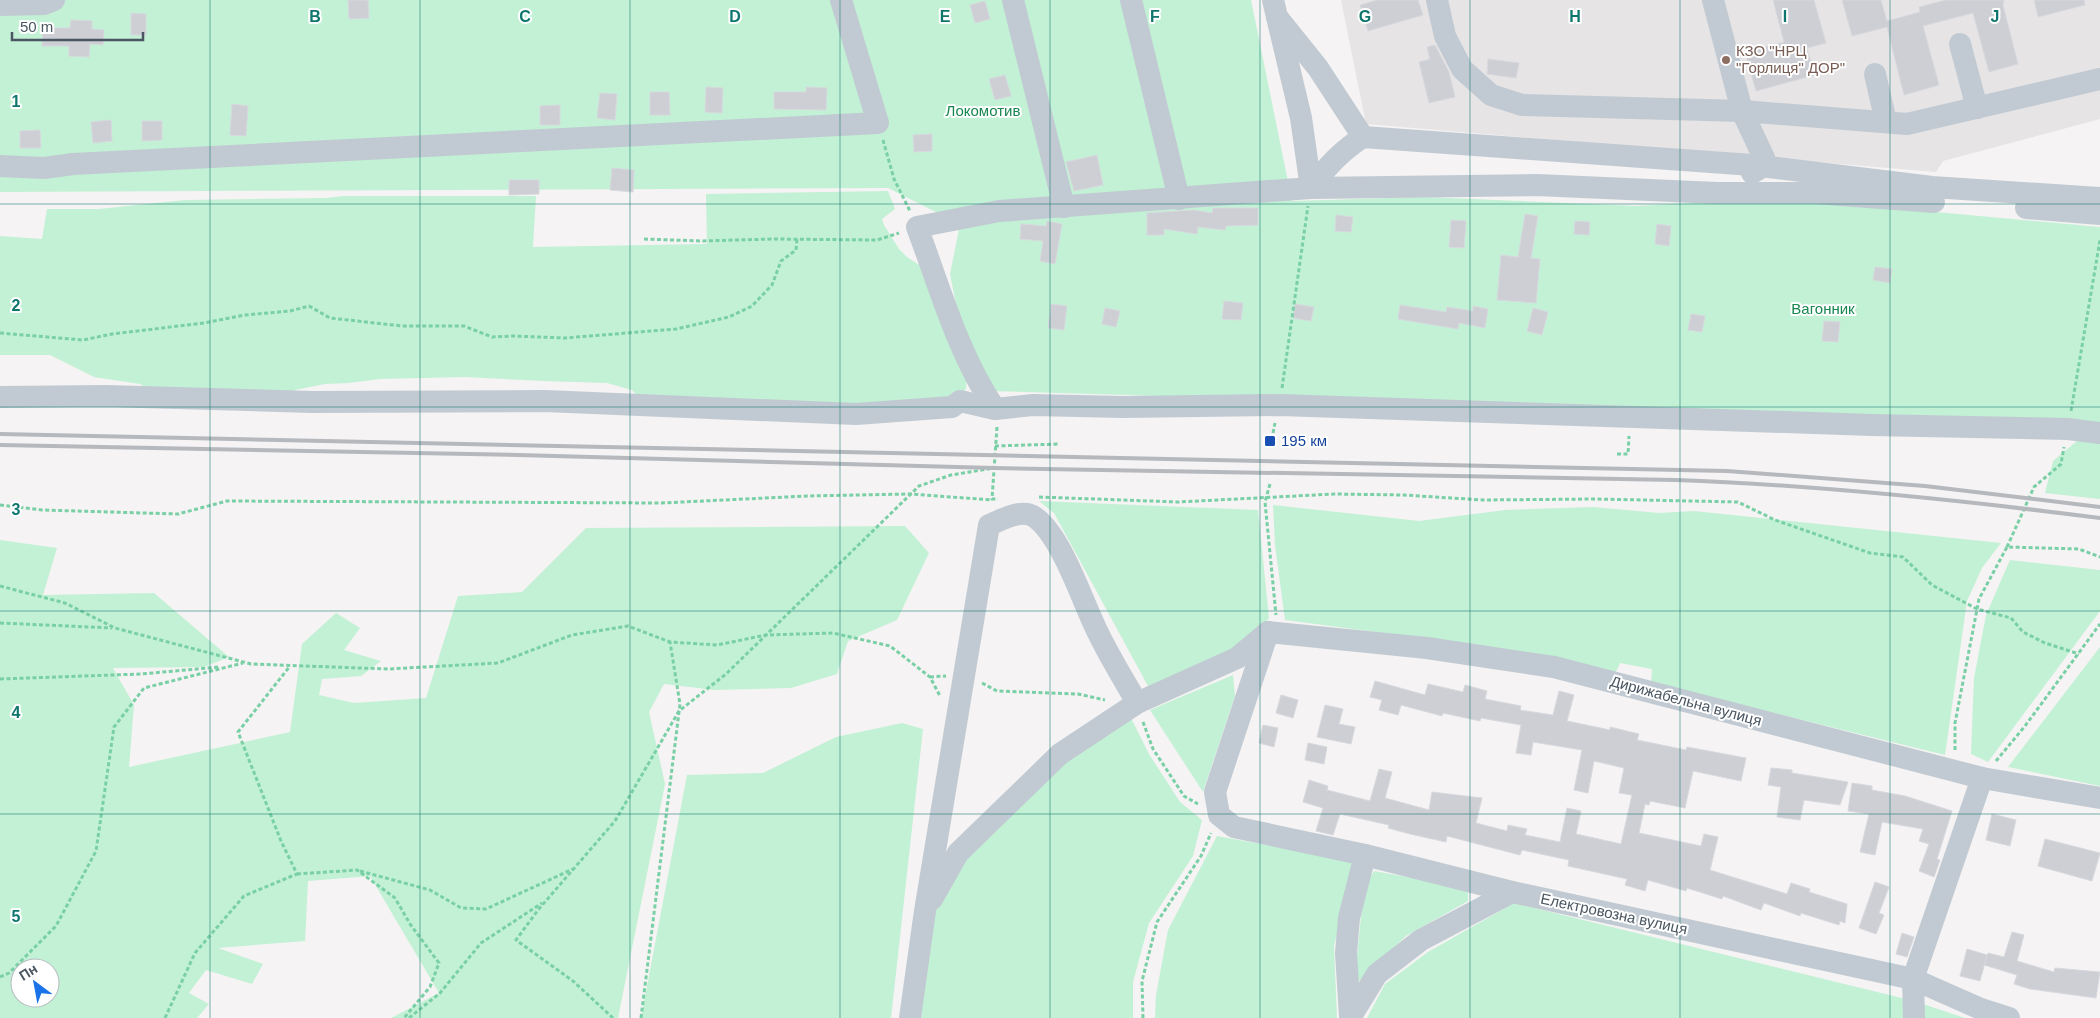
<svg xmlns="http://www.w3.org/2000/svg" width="2100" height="1018" font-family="Arial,sans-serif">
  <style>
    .education { fill: #e6e4e5 }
    .green { fill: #c3f1d5; fill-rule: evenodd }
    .building { fill: #cdcfd5; stroke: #d7d9de }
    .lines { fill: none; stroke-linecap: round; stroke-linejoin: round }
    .path { stroke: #7ad0a6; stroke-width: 3; stroke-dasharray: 4 2.5; stroke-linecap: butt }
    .minor { stroke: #c1cad2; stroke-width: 22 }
    .rail { stroke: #b5b8bd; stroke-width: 4 }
    .grid { fill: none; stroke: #0f766e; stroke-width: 1; stroke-opacity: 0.55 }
    .education-dot { fill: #8d6e63; stroke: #fff; stroke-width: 2 }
    .transit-dot { fill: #1a4fb4; stroke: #fff; stroke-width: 2 }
    .labels { text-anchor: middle; stroke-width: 4; stroke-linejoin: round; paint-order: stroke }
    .education-label { font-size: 15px; fill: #785e54; stroke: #fff; text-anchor: start }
    .park-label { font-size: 15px; fill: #17864f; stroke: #fff }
    .transit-label { font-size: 15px; fill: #164399; stroke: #fff; text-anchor: start }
    .street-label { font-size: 15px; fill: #4a5661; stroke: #fff }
    .grid-label { font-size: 16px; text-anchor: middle; font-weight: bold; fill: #0f766e; stroke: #fff; stroke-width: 4; stroke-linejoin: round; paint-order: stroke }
  </style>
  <rect width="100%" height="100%" fill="#f5f3f3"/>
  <polygon class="education" points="1341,0 2100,0 2100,119 1943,161 1936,172 1366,124"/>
  <g class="green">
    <polygon points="0,0 1251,0 1292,201 1424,197 1637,206 1741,200 1837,203 2100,227 2100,424 991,391 962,335 950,274 960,224 888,188 0,192"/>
    <polygon points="888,191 895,209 882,219 884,225 899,249 907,257 930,272 967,377 966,388 962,396 915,407 647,406 632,390 607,383 543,381 465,377 380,379 349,383 325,384 295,390 287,397 158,394 140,384 94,377 50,355 0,355 0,236 42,239 47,209 99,209 185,200 325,198 344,196 536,196 533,247 707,244 706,194"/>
    <polygon points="2077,441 2100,442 2100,499 2045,493 2053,461"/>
    <polygon points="1039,501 1258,510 1269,618 1257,633 1209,665 1148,686 1054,513"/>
    <polygon points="1273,505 1419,521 1505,510 1593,507 1659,513 1694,511 2001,543 1982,568 1967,601 1945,755 1651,683 1652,669 1620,663 1614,676 1421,638 1285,620 1275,545"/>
    <path d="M905,526L929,553L897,620L848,641L837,674L791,688L715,690L664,684L649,712L665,784L618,1018H391L439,993L370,876L308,881L305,941L218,948L263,964L252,984L206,970L189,993L209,1004L197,1018H0V540L57,548L43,595L154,593L229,657L204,667L113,668L134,705L129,767L290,732L302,644L336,613L360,628L344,650L381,661L361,676L322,679L319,695L354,703L426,698L458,596L522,592L586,528ZM20,968H50V998H20Z"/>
    <polygon points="2010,560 2100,570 2100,611 1988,762 1971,754 1974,678 1986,615"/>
    <polygon points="2100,647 2100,786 2008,767"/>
    <polygon points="1233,675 1235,696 1203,792 1150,710"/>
    <polygon points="1130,716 1149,754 1180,802 1202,820 1193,856 1149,923 1133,982 1133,1018 921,1018 934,913 964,861 1067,759"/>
    <polygon points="902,723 923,729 891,1018 641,1018 687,775 763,773 836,737"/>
    <polygon points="1217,836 1355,861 1334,946 1337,1018 1155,1018 1156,995 1168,930"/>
    <polygon points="1374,871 1468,888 1468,901 1406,936 1354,986 1364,887"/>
    <polygon points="1514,903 1914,1001 1965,1018 1367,1018 1385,984 1428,952"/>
  </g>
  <g class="building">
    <polygon points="348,0 368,0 369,18 349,19"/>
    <polygon points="1377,0 1418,0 1423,15 1368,31 1360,5"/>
    <polygon points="1773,0 1814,0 1826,43 1807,48 1815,75 1756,91 1745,52 1784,42"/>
    <polygon points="1842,0 1881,0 1887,21 1920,12 1919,7 1946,0 2004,0 2003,5 2018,64 1989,72 1973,13 1923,26 1939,85 1904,95 1887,27 1852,36"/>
    <polygon points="2034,0 2084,0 2085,5 2038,17"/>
    <polygon points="985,1 990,19 975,23 970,5"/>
    <polygon points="131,13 146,14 146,35 131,35"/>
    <polygon points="71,20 92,21 92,29 104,30 103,45 90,44 89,57 69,56 69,46 42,46 43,28 70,28"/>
    <polygon points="1435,45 1449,72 1455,97 1429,103 1419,62 1430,59 1427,47"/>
    <polygon points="1488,59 1519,63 1516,78 1487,74"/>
    <polygon points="1005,75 1011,96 995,100 989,79"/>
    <polygon points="706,87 723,88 722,113 705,112"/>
    <polygon points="806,87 827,88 826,110 774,109 774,92 806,92"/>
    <polygon points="650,92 669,92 670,115 650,115"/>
    <polygon points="600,93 617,94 615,120 597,118"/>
    <polygon points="232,104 248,106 246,136 230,135"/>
    <polygon points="560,105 560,125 540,125 540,106"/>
    <polygon points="111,120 112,141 93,143 91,122"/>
    <polygon points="142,121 162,121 162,140 142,141"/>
    <polygon points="40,130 41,148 20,148 20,131"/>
    <polygon points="932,134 932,151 914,152 913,135"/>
    <polygon points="1097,155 1103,185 1074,191 1066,162"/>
    <polygon points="612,168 634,170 633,192 610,190"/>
    <polygon points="509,180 539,180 539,194 509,195"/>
    <polygon points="1213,208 1258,208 1258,225 1226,226 1225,230 1198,227 1197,234 1164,229 1164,235 1147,235 1147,213 1194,210 1212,213"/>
    <polygon points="1525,214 1538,216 1531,258 1540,259 1536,303 1497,300 1501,255 1518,257"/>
    <polygon points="1336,215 1353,217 1351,232 1335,231"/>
    <polygon points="1451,220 1466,221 1464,248 1449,247"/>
    <polygon points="1047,221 1062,224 1055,264 1040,261 1043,241 1020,239 1021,224 1046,226"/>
    <polygon points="1575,221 1590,222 1589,235 1574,234"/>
    <polygon points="1657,224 1671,226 1669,246 1655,244"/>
    <polygon points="1875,267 1892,269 1890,283 1873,280"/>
    <polygon points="1224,301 1243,303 1241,320 1222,319"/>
    <polygon points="1051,304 1067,306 1064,330 1048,328"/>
    <polygon points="1295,304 1314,307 1311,321 1293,318"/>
    <polygon points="1400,305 1446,312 1447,307 1473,311 1473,306 1488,309 1485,328 1459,323 1458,329 1398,319"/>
    <polygon points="1105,308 1120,311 1116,327 1102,324"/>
    <polygon points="1533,308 1548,312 1542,335 1527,331"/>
    <polygon points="1691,314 1705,316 1702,332 1688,330"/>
    <polygon points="1824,321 1840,322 1838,342 1822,341"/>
    <polygon points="1375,681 1425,695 1428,684 1463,692 1465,685 1487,691 1485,699 1521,706 1520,710 1553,715 1559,691 1574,695 1567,721 1610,730 1610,727 1639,734 1637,740 1686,750 1687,747 1746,758 1741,781 1693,771 1685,808 1650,801 1649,805 1645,804 1639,833 1701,846 1704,834 1718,837 1710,870 1787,894 1791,883 1810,889 1809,892 1847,904 1845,923 1840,921 1839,925 1801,913 1800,916 1764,903 1761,910 1723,896 1722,899 1687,888 1686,891 1648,880 1645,891 1625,885 1627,879 1568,866 1569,860 1522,850 1520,855 1447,836 1446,842 1410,834 1388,828 1389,825 1340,814 1333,835 1316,831 1323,808 1303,802 1309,780 1328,786 1327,790 1370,801 1379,769 1392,772 1385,798 1429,810 1432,792 1482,798 1476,823 1507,831 1508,825 1527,829 1525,835 1560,842 1567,808 1581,811 1576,834 1621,844 1632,795 1619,793 1624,768 1594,761 1588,793 1574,790 1582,750 1533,742 1531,755 1516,753 1521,725 1481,718 1480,721 1443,713 1442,716 1401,705 1398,715 1379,710 1382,700 1370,697"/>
    <polygon points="1281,695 1298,700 1293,718 1276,713"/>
    <polygon points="1325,705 1343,709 1339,724 1355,727 1351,744 1317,737"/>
    <polygon points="1263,725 1278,728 1274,747 1259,743"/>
    <polygon points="1308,743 1327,747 1324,764 1305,760"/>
    <polygon points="1771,768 1792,770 1792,773 1848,782 1840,805 1804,800 1800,820 1777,817 1781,787 1768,785"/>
    <polygon points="1852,783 1872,786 1872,790 1905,796 1952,811 1937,859 1940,860 1934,877 1919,871 1929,844 1919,841 1923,829 1882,822 1875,855 1860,852 1869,814 1848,811"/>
    <polygon points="1992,814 2016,820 2010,846 1986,840"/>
    <polygon points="2045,839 2100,853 2092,881 2038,866"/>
    <polygon points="1875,882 1889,887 1879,913 1884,915 1876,934 1859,928"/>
    <polygon points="2012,932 2024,935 2017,961 2054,972 2055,968 2100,972 2096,998 2030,989 2014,984 2017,975 1984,965 1988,953 2004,957"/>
    <polygon points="1902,933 1914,937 1907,957 1896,954"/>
    <polygon points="1967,949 1987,955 1980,981 1960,976"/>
  </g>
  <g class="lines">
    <g class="path">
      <polyline points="883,140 894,179 910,211"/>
      <polyline points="644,239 701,241 772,239 877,240 899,233"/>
      <polyline points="0,333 83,340 112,334 204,323 245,315 290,311 309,306 330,318 402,326 464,326 492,337 513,336 565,338 676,329 729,317 752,306 772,285 781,261 796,250 797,239"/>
      <polyline points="1282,388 1308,206"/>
      <polyline points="2071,411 2100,240"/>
      <polyline points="997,427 992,499 998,499"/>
      <polyline points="1273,433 1275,423"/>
      <polyline points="995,446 1059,444"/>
      <polyline points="1617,454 1628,454 1629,436"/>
      <polyline points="1270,484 1265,502 1276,615"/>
      <polyline points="1039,497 1178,502 1334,494 1404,495 1483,500 1595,499 1738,502 1775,520 1870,553 1903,557 1932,585 1977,609 2011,618 2023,632 2045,643 2079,654"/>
      <polyline points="0,505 42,510 178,514 227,501 661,503 807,496 911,494 992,500"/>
      <polyline points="2007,547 2034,487 2061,464 2064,447"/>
      <polyline points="0,586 65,603 115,628 251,664 388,669 498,663 572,635 628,626 670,642 717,645 766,635 919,486 951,475 994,468"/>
      <polyline points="0,623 112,628"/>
      <polyline points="930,677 946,676"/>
      <polyline points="0,679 141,674 219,667"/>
      <polyline points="982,683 997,691 1078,694 1105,700"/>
      <polyline points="1143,722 1153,749 1184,796 1198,804"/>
      <polyline points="1955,750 1955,723 1979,599 2007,547 2079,549 2100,557"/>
      <polyline points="1996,761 2025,726 2100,624"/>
      <polyline points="360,871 430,890 461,908 486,909 573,869"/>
      <polyline points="297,874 357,870 395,898 410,924 439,963 430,987 404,1018"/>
      <polyline points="0,977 9,973 56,926 96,851 114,727 144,688 243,663"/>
      <polyline points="165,1018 195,953 244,896 297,874 281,841 238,732 290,666"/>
      <polyline points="409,1018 440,993 481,943 542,903"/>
      <polyline points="613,1018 573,981 516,940 538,910 615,821 679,711 726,674 766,635 833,633 890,646 930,677 940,696"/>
      <polyline points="641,1018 680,704 670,642"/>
      <polyline points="1143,1018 1142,981 1157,922 1201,856 1211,833"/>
    </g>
    <g class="minor">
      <polyline points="1013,0 1064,207"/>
      <polyline points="1131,0 1179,199"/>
      <polyline points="1273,0 1277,17 1318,68 1363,137"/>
      <polyline points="1437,0 1445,36 1462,69 1491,95 1522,105 1742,111 1907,124 2100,79"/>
      <polyline points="1713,0 1742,111 1764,158 1764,166 1752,173"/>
      <polyline points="0,5 44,4 54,0"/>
      <polyline points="1277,17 1301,118 1311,188 1537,185 1717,193 1815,193 1934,202"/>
      <polyline points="1960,44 1977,108"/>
      <polyline points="1875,74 1886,122"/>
      <polyline points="0,166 44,168 73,164 878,123 841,0"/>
      <polyline points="2026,208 2100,214"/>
      <polyline points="0,397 106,396 312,402 545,401 856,414 952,407 960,401 995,409 1033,405 1123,407 1280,405 1872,425 2068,429 2100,433"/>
      <path d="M995,409C958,354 940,288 917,227L999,211L1311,188C1326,167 1341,151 1363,137L1752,165L1932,187L2100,198"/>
      <polyline points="1268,632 1215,792 1219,815 1234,827 1365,855 1512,892 1913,979 1981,1009 2009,1018"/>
      <polyline points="1268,632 1427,648 1554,667 1982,778 2100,798"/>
      <polyline points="932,899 958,853 1060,754 1137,703 1237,658 1268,632"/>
      <polyline points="1350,1016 1346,953 1349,918 1365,855"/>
      <path d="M910,1018L925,911L989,525C1002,520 1019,509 1033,516C1059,532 1080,594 1093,622C1105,650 1122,676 1137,703"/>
      <polyline points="1350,1018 1377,974 1421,940 1512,892"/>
      <polyline points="1914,1018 1913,979 1982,778"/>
    </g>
    <g class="rail">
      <polyline points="0,434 1727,471 1925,486 2100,507"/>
      <path d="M0,445L518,455L994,468L1676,480C1818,485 1959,500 2100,518"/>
    </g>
  </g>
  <path class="grid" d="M210,0V1018M420,0V1018M630,0V1018M840,0V1018M1050,0V1018M1260,0V1018M1470,0V1018M1680,0V1018M1890,0V1018M0,204H2100M0,407H2100M0,611H2100M0,814H2100"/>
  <circle class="education-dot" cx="1726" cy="60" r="5"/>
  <rect class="transit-dot" x="1264" y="435" width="12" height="12" rx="2.5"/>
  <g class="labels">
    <g class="education-label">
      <text x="1736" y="56">КЗО "НРЦ<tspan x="1736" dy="17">"Горлиця" ДОР"</tspan></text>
    </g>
    <g class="park-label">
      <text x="983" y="116">Локомотив</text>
      <text x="1823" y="314">Вагонник</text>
    </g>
    <g class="transit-label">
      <text x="1281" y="446">195 км</text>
    </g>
    <g class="street-label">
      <text transform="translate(1686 701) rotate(15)" y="5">Дирижабельна вулиця</text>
      <text transform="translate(1614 914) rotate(12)" y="5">Електровозна вулиця</text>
    </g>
  </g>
  <g class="grid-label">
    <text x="315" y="22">B</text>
    <text x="525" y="22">C</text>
    <text x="735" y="22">D</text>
    <text x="945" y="22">E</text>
    <text x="1155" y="22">F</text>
    <text x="1365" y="22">G</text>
    <text x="1575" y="22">H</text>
    <text x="1785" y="22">I</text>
    <text x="1995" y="22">J</text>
    <text x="16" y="107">1</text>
    <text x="16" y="311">2</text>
    <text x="16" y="515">3</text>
    <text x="16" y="718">4</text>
    <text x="16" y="922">5</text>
  </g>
  <g transform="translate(35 983) rotate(328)"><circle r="24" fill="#ffffff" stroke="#b7bbc0"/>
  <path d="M0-4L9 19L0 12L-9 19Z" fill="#1a73e8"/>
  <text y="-8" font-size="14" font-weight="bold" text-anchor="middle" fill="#4a5661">Пн</text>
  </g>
  <path d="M12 32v8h131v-8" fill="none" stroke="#4a5661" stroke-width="2.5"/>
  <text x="20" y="32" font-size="15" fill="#4a5661" stroke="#ffffff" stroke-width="4" paint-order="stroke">50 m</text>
</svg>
